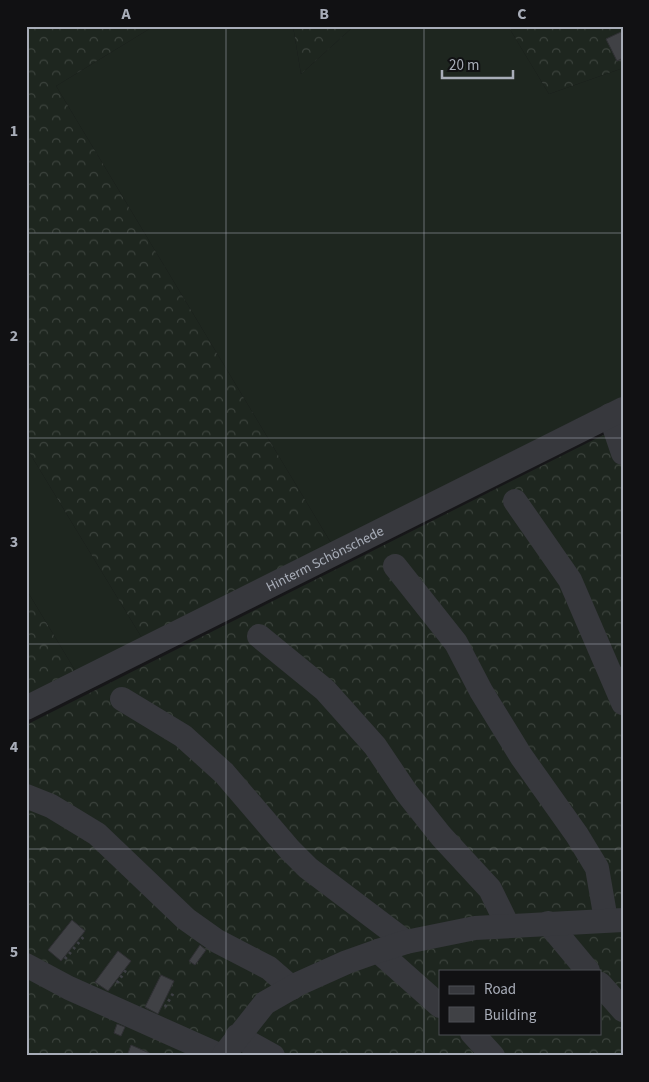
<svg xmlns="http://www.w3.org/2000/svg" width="649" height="1082" font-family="'Source Sans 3',sans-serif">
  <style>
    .grass { fill: #1e261f }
    .forest { fill: url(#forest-crowns); fill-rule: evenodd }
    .building { fill: #404145; stroke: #303034 }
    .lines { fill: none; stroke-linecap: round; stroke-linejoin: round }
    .path { stroke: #3d3f44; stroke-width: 3; stroke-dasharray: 2.5 4; stroke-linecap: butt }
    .minor { stroke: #37383d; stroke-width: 24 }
    .grid { fill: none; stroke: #a8adb8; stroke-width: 1; stroke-opacity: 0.55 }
    .labels { text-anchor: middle; stroke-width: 4; stroke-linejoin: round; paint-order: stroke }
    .street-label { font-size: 14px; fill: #a8adb8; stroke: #111113 }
    .neatline { fill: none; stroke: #a8adb8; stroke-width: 2 }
    .grid-label { font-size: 16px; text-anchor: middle; font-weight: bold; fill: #a8adb8 }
  </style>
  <defs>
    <pattern id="forest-crowns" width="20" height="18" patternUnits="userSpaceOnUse" patternTransform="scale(1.25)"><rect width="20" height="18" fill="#1e261f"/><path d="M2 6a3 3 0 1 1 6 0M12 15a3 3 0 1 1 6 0" fill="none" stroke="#3c433d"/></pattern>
  </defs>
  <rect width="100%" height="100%" fill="#161618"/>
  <g class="grass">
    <polygon points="154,26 293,26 301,74 354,26 508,26 549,94 623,68 623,396 331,543 56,86"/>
    <polygon points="26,447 142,638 76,672 26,589"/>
  </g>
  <g class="forest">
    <polygon points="26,26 154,26 56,86 331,543 142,638 26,447"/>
    <polygon points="293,26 354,26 301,74"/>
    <polygon points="508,26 623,26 623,68 549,94"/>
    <path d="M623,425V1056H26V725ZM440,971H600V1033H440Z"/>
    <polygon points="26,589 76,672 26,697"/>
  </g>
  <g class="building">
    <polygon points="623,31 623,58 617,61 606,39"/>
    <polygon points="72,920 85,931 61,961 48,950"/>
    <polygon points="200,945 206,950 195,965 189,961"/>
    <polygon points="118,951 131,961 108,991 95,982"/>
    <polygon points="161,975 174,981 158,1014 145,1007"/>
    <polygon points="117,1024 125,1027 121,1036 114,1033"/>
    <polygon points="131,1045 156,1056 127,1056"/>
  </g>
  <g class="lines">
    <g class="path">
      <polyline points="26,902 28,900"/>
      <polyline points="65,959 85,935"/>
      <polyline points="117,983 128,967"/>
      <polyline points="165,1007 174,992"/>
    </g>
    <g class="minor">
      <polyline points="610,415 623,453"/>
      <polyline points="515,501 570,580 623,703"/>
      <polyline points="395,566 456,643 481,691 521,756 577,835 597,868 606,920"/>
      <polyline points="259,636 325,690 375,746 406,792 441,836 490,889 508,926"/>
      <polyline points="122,699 183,736 224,773 290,850 308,868 406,942"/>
      <path id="s1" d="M26,708L623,409"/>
      <polyline points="26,796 51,806 97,834 186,919 217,941 269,968 292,988"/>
      <polyline points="548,923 588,971"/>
      <polyline points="378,951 440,1006"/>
      <polyline points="26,965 69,988 221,1056"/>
      <polyline points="600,984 623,1010"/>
      <polyline points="472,1033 493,1056"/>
      <polyline points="237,1036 273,1056"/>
      <polyline points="223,1056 265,1003 298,984 347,962 378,951 406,942 475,928 623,920"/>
    </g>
  </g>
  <path class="grid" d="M226,26V1056M424,26V1056M26,233H623M26,438H623M26,644H623M26,849H623"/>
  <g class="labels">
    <g class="street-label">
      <text dy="5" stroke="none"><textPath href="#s1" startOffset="334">Hinterm Schönschede</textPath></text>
    </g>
  </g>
  <rect width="649" height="1082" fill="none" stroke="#111113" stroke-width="55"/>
  <rect x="439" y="970" width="162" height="65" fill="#111113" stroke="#4d4f55"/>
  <rect x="449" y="986" width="25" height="8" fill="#37383d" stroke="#4d4f55"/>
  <text x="484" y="994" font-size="15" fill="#a8adb8">Road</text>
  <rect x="449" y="1007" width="25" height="15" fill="#404145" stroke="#4d4f55"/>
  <text x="484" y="1020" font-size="15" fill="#a8adb8">Building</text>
  <path d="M442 70v8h71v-8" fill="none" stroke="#a8adb8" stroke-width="2.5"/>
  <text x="449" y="70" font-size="15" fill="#a8adb8" stroke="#111113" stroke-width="4" paint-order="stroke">20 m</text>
  <rect x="28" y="28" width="594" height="1026" class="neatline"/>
  <g class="grid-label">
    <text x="126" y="19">A</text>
    <text x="324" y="19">B</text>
    <text x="522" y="19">C</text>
    <text x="14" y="136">1</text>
    <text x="14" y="341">2</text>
    <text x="14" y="547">3</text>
    <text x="14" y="752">4</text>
    <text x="14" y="957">5</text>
  </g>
</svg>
